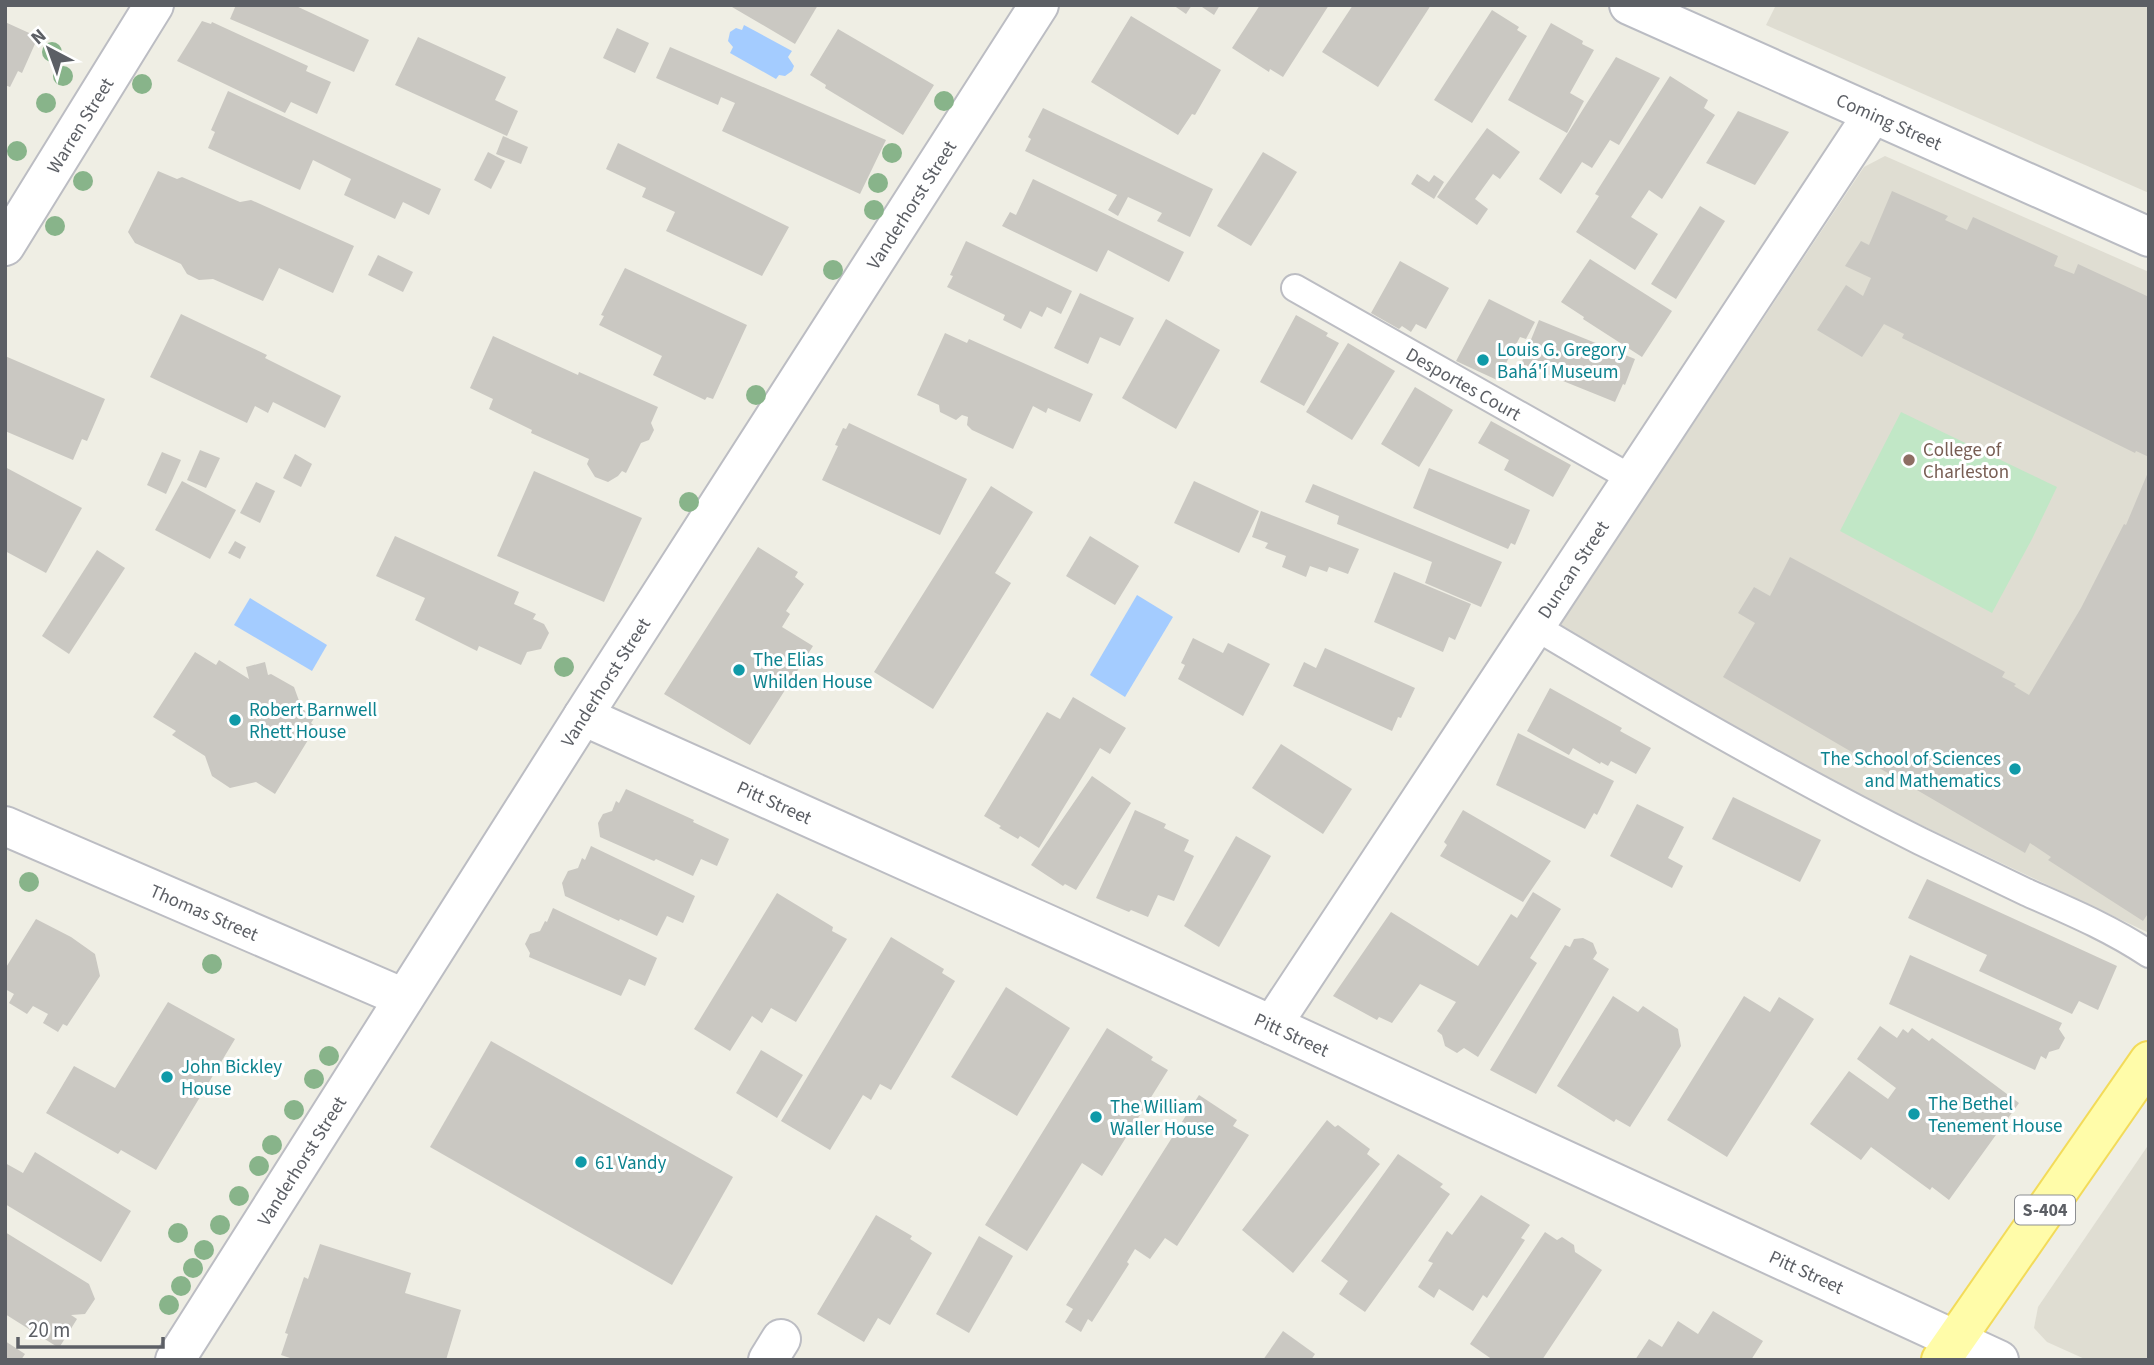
<svg xmlns="http://www.w3.org/2000/svg" width="2154" height="1365" font-family="'Source Sans 3',sans-serif">
  <style>
    .education { fill: #dfddd2 }
    .green { fill: #c1e7c6 }
    .water { fill: #a4ccff }
    .building { fill: #cac8c2 }
    .lines { fill: none; stroke-linecap: round; stroke-linejoin: round }
    .lane-casing { stroke: #bcbdc3; stroke-width: 30 }
    .street-casing { stroke: #bcbdc3; stroke-width: 42 }
    .secondary-casing { stroke: #babcc3; stroke-width: 42 }
    .primary-casing { stroke: #f3db5a; stroke-width: 42 }
    .lane { stroke: #fff; stroke-width: 26 }
    .street { stroke: #fff; stroke-width: 38 }
    .secondary { stroke: #fff; stroke-width: 38 }
    .primary { stroke: #fffca9; stroke-width: 38 }
    .tree { fill: #88b48a }
    .culture-dot { fill: #0f9aa8; stroke: #fff; stroke-width: 2.5 }
    .education-dot { fill: #8d6e63; stroke: #fff; stroke-width: 2.5 }
    .labels { text-anchor: middle; stroke-width: 6; stroke-linejoin: round; paint-order: stroke }
    .shield { fill: #fff; stroke: #8d8f93; stroke-width: 2 }
    .shield-label { font-size: 18px; font-weight: bold; fill: #5c5f65 }
    .street-label { font-size: 19px; fill: #5c5f65; stroke: #fff }
    .culture-label { font-size: 19px; fill: #0d838f; stroke: #fff; text-anchor: start }
    .education-label { font-size: 19px; fill: #785e54; stroke: #fff; text-anchor: start }
  </style>
  <rect width="100%" height="100%" fill="#efeee4"/>
  <g class="education">
    <polygon points="1776,5 2149,5 2149,193 1766,25"/>
    <polygon points="1885,156 2149,272 2149,933 1545,647 1864,167"/>
    <polygon points="2149,1144 2149,1360 2087,1360 2047,1342 2034,1328 2038,1307"/>
  </g>
  <polygon class="green" points="1901,412 2057,487 2032,539 1992,613 1840,531"/>
  <g class="water">
    <polygon points="744,25 792,51 788,57 794,66 792,71 785,76 779,75 776,79 730,53 733,47 728,41 730,32 736,28 742,30"/>
    <polygon points="1137,595 1173,617 1125,697 1090,675"/>
    <polygon points="250,598 327,645 312,671 234,625"/>
  </g>
  <g class="building">
    <polygon points="236,5 294,5 369,40 354,72 230,19"/>
    <polygon points="733,5 818,5 795,44 732,7"/>
    <polygon points="1173,5 1192,5 1186,14"/>
    <polygon points="1199,5 1220,5 1214,15"/>
    <polygon points="1260,5 1329,5 1283,77 1270,69 1269,72 1232,48"/>
    <polygon points="1353,5 1431,5 1378,87 1322,52"/>
    <polygon points="1492,10 1519,27 1517,30 1527,36 1472,123 1434,100"/>
    <polygon points="1131,16 1221,70 1195,115 1192,114 1178,135 1091,82"/>
    <polygon points="202,21 211,24 212,22 308,66 306,71 331,82 317,114 291,102 285,113 177,61"/>
    <polygon points="5,22 38,37 22,73 18,71 10,87 5,85"/>
    <polygon points="1551,23 1583,41 1582,44 1594,50 1570,93 1584,101 1567,133 1508,100"/>
    <polygon points="617,28 649,43 635,73 603,58"/>
    <polygon points="838,29 934,85 903,135 825,88 826,85 810,75"/>
    <polygon points="418,37 506,77 495,100 518,111 507,136 395,85"/>
    <polygon points="670,47 886,140 860,194 722,131 735,103 721,97 718,105 656,78"/>
    <polygon points="1616,57 1660,78 1619,145 1610,140 1592,168 1582,162 1561,194 1539,179"/>
    <polygon points="1670,76 1708,100 1704,108 1715,115 1662,199 1649,190 1631,217 1658,234 1635,270 1576,232 1599,196 1595,194"/>
    <polygon points="228,91 441,189 429,215 403,202 395,219 344,195 351,179 313,160 300,190 208,148 215,132 211,130"/>
    <polygon points="1043,108 1213,189 1190,237 1157,221 1162,213 1128,197 1118,216 1108,210 1117,195 1025,151 1031,139 1028,137"/>
    <polygon points="1738,111 1789,132 1755,185 1706,163"/>
    <polygon points="1487,128 1520,152 1500,179 1493,174 1475,199 1488,209 1477,225 1437,197"/>
    <polygon points="503,136 528,147 521,164 496,154"/>
    <polygon points="618,143 789,227 762,276 666,231 675,212 642,197 646,188 606,169"/>
    <polygon points="488,152 505,161 491,189 474,180"/>
    <polygon points="1263,152 1297,172 1251,246 1217,226"/>
    <polygon points="158,171 177,179 182,177 240,202 251,200 354,246 333,293 279,268 263,301 213,279 199,280 187,274 181,264 135,243 128,232"/>
    <polygon points="1417,174 1429,182 1434,175 1444,182 1434,199 1411,184"/>
    <polygon points="1033,179 1184,252 1169,282 1108,250 1097,272 1002,226 1010,212 1016,215"/>
    <polygon points="1892,191 1948,216 1945,220 1967,230 1973,217 2058,256 2054,266 2074,274 2078,264 2149,297 2149,457 2136,451 2135,453 1902,338 1904,334 1884,324 1862,357 1817,330 1846,285 1863,296 1871,278 1845,266 1861,241 1869,245"/>
    <polygon points="1700,206 1725,221 1676,299 1651,284"/>
    <polygon points="966,241 1072,291 1061,314 1047,307 1042,317 1030,311 1021,329 1003,320 1005,315 947,287 953,276 950,275"/>
    <polygon points="378,255 413,272 403,292 368,275"/>
    <polygon points="1590,259 1672,311 1642,357 1583,319 1584,317 1561,302"/>
    <polygon points="1400,261 1449,288 1426,329 1416,324 1411,332 1402,326 1399,329 1371,313"/>
    <polygon points="625,268 747,325 713,399 707,397 705,400 653,375 662,356 599,325 604,316 601,315"/>
    <polygon points="1080,293 1134,318 1120,346 1100,337 1088,364 1054,348"/>
    <polygon points="1489,299 1535,322 1526,339 1520,337 1497,380 1456,361"/>
    <polygon points="181,314 267,355 265,358 341,396 325,428 273,402 268,413 255,406 247,423 150,377"/>
    <polygon points="1296,315 1328,333 1326,336 1339,343 1304,406 1260,382"/>
    <polygon points="1166,319 1220,350 1176,429 1122,398"/>
    <polygon points="1539,320 1635,359 1625,385 1623,384 1615,402 1521,364"/>
    <polygon points="945,333 967,343 969,339 1093,394 1080,422 1048,408 1046,413 1033,406 1013,449 972,430 967,425 968,417 962,415 956,420 940,412 939,405 917,395"/>
    <polygon points="493,336 578,375 579,372 658,407 651,423 654,430 649,440 641,443 626,473 622,471 618,476 608,482 595,477 587,464 589,459 531,433 532,430 489,409 493,399 470,388"/>
    <polygon points="1348,343 1395,371 1352,440 1306,412"/>
    <polygon points="5,356 105,399 87,441 82,439 73,460 5,431"/>
    <polygon points="1415,387 1453,410 1419,467 1381,444"/>
    <polygon points="1491,421 1571,465 1553,497 1504,470 1509,460 1478,443"/>
    <polygon points="849,423 967,479 940,535 822,480 838,446 835,445 843,428 846,429"/>
    <polygon points="200,450 220,458 206,488 187,480"/>
    <polygon points="162,452 181,460 166,494 147,485"/>
    <polygon points="295,454 312,464 301,487 283,478"/>
    <polygon points="5,467 82,508 46,573 5,551"/>
    <polygon points="1429,468 1530,510 1515,545 1511,543 1508,549 1413,508"/>
    <polygon points="2149,470 2149,912 2143,921 2048,860 2051,857 2030,843 2025,853 1723,677 1755,623 1738,613 1754,587 1770,596 1790,557 2005,672 2002,677 2016,684 2014,686 2029,695 2081,608 2124,524 2126,525"/>
    <polygon points="534,471 642,518 604,602 497,556"/>
    <polygon points="182,481 236,510 210,559 155,530"/>
    <polygon points="1194,481 1259,511 1239,553 1174,523"/>
    <polygon points="256,482 275,491 260,523 240,513"/>
    <polygon points="1313,484 1502,562 1481,607 1425,583 1432,562 1337,524 1339,516 1305,502"/>
    <polygon points="991,486 1033,512 995,573 1011,583 933,709 874,672"/>
    <polygon points="1261,511 1359,549 1348,574 1329,567 1327,572 1310,566 1306,577 1282,567 1286,556 1265,548 1268,543 1252,537"/>
    <polygon points="395,536 519,592 514,604 536,614 533,619 544,624 549,633 541,649 527,652 521,665 479,646 477,651 415,620 425,598 376,576"/>
    <polygon points="1090,536 1139,566 1115,605 1066,576"/>
    <polygon points="235,541 246,547 240,559 228,553"/>
    <polygon points="758,547 798,572 795,577 804,584 786,611 790,614 782,627 813,646 750,745 664,694"/>
    <polygon points="97,550 125,568 69,654 42,636"/>
    <polygon points="1394,572 1471,604 1455,640 1449,637 1443,652 1374,622"/>
    <polygon points="1193,638 1223,653 1228,643 1270,664 1243,716 1178,679 1185,665 1181,663"/>
    <polygon points="1325,648 1415,688 1401,718 1398,717 1392,731 1293,686 1304,662 1316,668"/>
    <polygon points="195,652 216,665 219,660 249,679 246,667 265,662 268,675 271,674 294,687 302,709 315,717 311,723 316,727 275,794 256,782 230,788 212,776 205,756 172,735 176,731 153,717"/>
    <polygon points="1550,688 1622,728 1620,731 1651,748 1636,774 1611,761 1608,766 1601,762 1600,764 1573,748 1569,755 1527,731"/>
    <polygon points="1073,697 1126,728 1110,754 1100,748 1039,848 1020,836 1018,839 999,828 1001,826 984,816 1047,712 1060,719"/>
    <polygon points="1518,733 1614,781 1597,815 1594,813 1585,829 1496,785"/>
    <polygon points="1281,744 1352,789 1323,834 1252,788"/>
    <polygon points="1092,776 1131,803 1076,890 1065,884 1063,886 1031,865"/>
    <polygon points="626,789 694,820 693,822 729,839 717,866 701,859 693,876 656,859 654,861 600,837 598,823 603,814 612,811 616,801 619,803"/>
    <polygon points="1733,797 1821,840 1800,882 1712,839"/>
    <polygon points="1637,804 1684,827 1668,858 1683,866 1672,888 1610,856"/>
    <polygon points="1135,810 1166,824 1164,828 1189,840 1184,851 1194,856 1174,901 1158,895 1148,917 1131,910 1129,912 1096,898"/>
    <polygon points="1463,810 1551,861 1523,902 1440,856 1447,845 1444,842"/>
    <polygon points="1236,836 1271,856 1219,947 1184,926"/>
    <polygon points="591,846 695,896 683,923 667,916 657,936 620,919 619,921 565,896 562,883 568,871 578,868 582,858 585,860"/>
    <polygon points="1927,879 2117,966 2098,1010 2079,1001 2072,1014 1979,971 1987,955 1908,918"/>
    <polygon points="1533,892 1561,909 1530,958 1537,963 1478,1057 1464,1048 1457,1053 1445,1046 1442,1035 1437,1031 1456,1002 1420,984 1392,1023 1379,1017 1377,1020 1333,996 1391,912 1478,966 1511,914 1517,918"/>
    <polygon points="777,893 833,927 832,931 847,939 796,1022 771,1008 762,1023 752,1016 730,1051 694,1029"/>
    <polygon points="553,908 657,958 645,986 629,979 621,996 529,957 530,953 525,944 530,934 540,931 545,921 547,922"/>
    <polygon points="36,919 71,937 95,954 100,976 67,1026 63,1024 58,1032 43,1023 48,1014 33,1006 27,1014 9,1003 14,994 5,989 5,969"/>
    <polygon points="891,937 944,969 942,973 955,981 891,1090 880,1084 871,1100 863,1095 830,1150 781,1121"/>
    <polygon points="1583,938 1593,943 1597,953 1593,959 1609,969 1536,1094 1490,1070 1565,945 1570,947 1574,939"/>
    <polygon points="1910,955 2062,1023 2059,1029 2065,1038 2059,1049 2049,1052 2046,1059 2041,1056 2035,1070 1889,1004"/>
    <polygon points="1006,987 1070,1028 1017,1116 951,1077"/>
    <polygon points="1613,996 1638,1012 1643,1006 1678,1029 1681,1046 1630,1127 1616,1119 1614,1122 1557,1086"/>
    <polygon points="1744,996 1770,1012 1779,997 1814,1019 1727,1157 1667,1120"/>
    <polygon points="168,1002 235,1039 156,1170 121,1150 118,1154 46,1113 74,1066 115,1088"/>
    <polygon points="1880,1026 1897,1038 1903,1029 1908,1033 1912,1028 1929,1041 1932,1038 2019,1103 1949,1200 1932,1187 1930,1190 1871,1147 1861,1160 1810,1124 1849,1071 1888,1099 1896,1088 1857,1059"/>
    <polygon points="1107,1028 1153,1057 1151,1060 1168,1070 1102,1176 1082,1163 1027,1251 985,1225"/>
    <polygon points="491,1041 733,1177 672,1285 430,1147"/>
    <polygon points="761,1050 803,1075 777,1118 736,1093"/>
    <polygon points="1199,1095 1237,1120 1233,1126 1249,1135 1177,1246 1165,1238 1150,1259 1135,1249 1127,1262 1129,1264 1092,1322 1088,1319 1081,1332 1065,1322 1073,1309 1066,1305"/>
    <polygon points="1327,1120 1335,1127 1338,1125 1370,1149 1367,1154 1380,1164 1293,1273 1242,1230"/>
    <polygon points="35,1152 131,1211 101,1262 5,1204 5,1163 23,1173"/>
    <polygon points="1398,1154 1443,1184 1440,1187 1450,1194 1365,1312 1339,1294 1348,1281 1321,1261"/>
    <polygon points="1481,1195 1530,1225 1521,1238 1525,1240 1487,1298 1483,1295 1473,1311 1439,1289 1434,1298 1418,1287 1433,1263 1428,1261 1447,1231 1452,1235"/>
    <polygon points="876,1215 912,1236 910,1239 932,1253 890,1325 878,1318 864,1342 817,1314"/>
    <polygon points="5,1232 89,1284 95,1299 85,1314 71,1315 77,1319 59,1348 5,1314"/>
    <polygon points="1545,1232 1557,1240 1562,1237 1574,1245 1575,1252 1602,1270 1542,1360 1493,1360 1470,1344"/>
    <polygon points="979,1236 1013,1256 969,1333 936,1314"/>
    <polygon points="320,1244 411,1273 405,1293 461,1310 446,1360 296,1360 281,1355 288,1334 285,1333 304,1277 308,1279"/>
    <polygon points="1713,1311 1763,1341 1751,1360 1635,1360 1649,1339 1662,1347 1678,1321 1698,1334"/>
    <polygon points="1283,1331 1315,1354 1311,1360 1263,1360"/>
    <polygon points="5,1341 25,1354 21,1360 5,1360"/>
  </g>
  <g class="lines">
    <defs>
      <g id="lane">
        <path id="s1" d="M1295,288L1631,478"/>
        <path d="M1534,626C1660,701 1788,775 1920,841C1955,858 1990,875 2026,892C2069,911 2110,928 2149,954"/>
      </g>
      <g id="street">
        <path id="s2" d="M5,246L154,5"/>
        <path id="s3" d="M583,716L1272,1025L1999,1360"/>
        <path id="s4" d="M5,826L404,998"/>
        <path id="s5" d="M1272,1025L1873,114"/>
        <path id="s6" d="M175,1360L590,705L1039,5"/>
        <polyline points="768,1360 781,1339"/>
      </g>
      <g id="secondary">
        <path id="s7" d="M1629,5L2149,237"/>
      </g>
      <polyline id="primary" points="1941,1360 2149,1061"/>
    </defs>
    <use href="#lane" class="lane-casing"/>
    <use href="#street" class="street-casing"/>
    <use href="#secondary" class="secondary-casing"/>
    <use href="#primary" class="primary-casing"/>
    <use href="#lane" class="lane"/>
    <use href="#street" class="street"/>
    <use href="#secondary" class="secondary"/>
    <use href="#primary" class="primary"/>
  </g>
  <g class="tree">
    <circle cx="52" cy="52" r="10"/>
    <circle cx="63" cy="76" r="10"/>
    <circle cx="142" cy="84" r="10"/>
    <circle cx="944" cy="101" r="10"/>
    <circle cx="46" cy="103" r="10"/>
    <circle cx="17" cy="151" r="10"/>
    <circle cx="892" cy="153" r="10"/>
    <circle cx="83" cy="181" r="10"/>
    <circle cx="878" cy="183" r="10"/>
    <circle cx="874" cy="210" r="10"/>
    <circle cx="55" cy="226" r="10"/>
    <circle cx="833" cy="270" r="10"/>
    <circle cx="756" cy="395" r="10"/>
    <circle cx="689" cy="502" r="10"/>
    <circle cx="564" cy="667" r="10"/>
    <circle cx="29" cy="882" r="10"/>
    <circle cx="212" cy="964" r="10"/>
    <circle cx="329" cy="1056" r="10"/>
    <circle cx="314" cy="1079" r="10"/>
    <circle cx="294" cy="1110" r="10"/>
    <circle cx="272" cy="1145" r="10"/>
    <circle cx="259" cy="1166" r="10"/>
    <circle cx="239" cy="1196" r="10"/>
    <circle cx="220" cy="1225" r="10"/>
    <circle cx="178" cy="1233" r="10"/>
    <circle cx="204" cy="1250" r="10"/>
    <circle cx="193" cy="1268" r="10"/>
    <circle cx="181" cy="1286" r="10"/>
    <circle cx="169" cy="1305" r="10"/>
  </g>
  <g class="culture-dot">
    <circle cx="1483" cy="360" r="7"/>
    <circle cx="739" cy="670" r="7"/>
    <circle cx="235" cy="720" r="7"/>
    <circle cx="2015" cy="769" r="7"/>
    <circle cx="167" cy="1077" r="7"/>
    <circle cx="1914" cy="1114" r="7"/>
    <circle cx="1096" cy="1117" r="7"/>
    <circle cx="581" cy="1162" r="7"/>
  </g>
  <circle class="education-dot" cx="1909" cy="460" r="7"/>
  <g class="labels">
    <rect class="shield" x="2015" y="1195.5" width="60" height="29" rx="5"/>
    <g class="shield-label">
      <text x="2045" y="1216">S-404</text>
    </g>
    <g class="street-label">
      <text dy="7" stroke="none"><textPath href="#s7" startOffset="285">Coming Street</textPath></text>
      <text dy="7" stroke="none"><textPath href="#s2" startOffset="142">Warren Street</textPath></text>
      <text dy="7" stroke="none"><textPath href="#s6" startOffset="1370">Vanderhorst Street</textPath></text>
      <text dy="7" stroke="none"><textPath href="#s1" startOffset="194">Desportes Court</textPath></text>
      <text dy="7" stroke="none"><textPath href="#s5" startOffset="546">Duncan Street</textPath></text>
      <text dy="7" stroke="none"><textPath href="#s6" startOffset="803">Vanderhorst Street</textPath></text>
      <text dy="7" stroke="none"><textPath href="#s3" startOffset="210">Pitt Street</textPath></text>
      <text dy="7" stroke="none"><textPath href="#s4" startOffset="217">Thomas Street</textPath></text>
      <text dy="7" stroke="none"><textPath href="#s3" startOffset="777">Pitt Street</textPath></text>
      <text dy="7" stroke="none"><textPath href="#s6" startOffset="236">Vanderhorst Street</textPath></text>
      <text dy="7" stroke="none"><textPath href="#s3" startOffset="1344">Pitt Street</textPath></text>
    </g>
    <g class="culture-label">
      <text x="1497" y="356">Louis G. Gregory<tspan x="1497" dy="22">Bahá'í Museum</tspan></text>
      <text x="753" y="666">The Elias<tspan x="753" dy="22">Whilden House</tspan></text>
      <text x="249" y="716">Robert Barnwell<tspan x="249" dy="22">Rhett House</tspan></text>
      <text x="2001" y="765" text-anchor="end">The School of Sciences<tspan x="2001" dy="22">and Mathematics</tspan></text>
      <text x="181" y="1073">John Bickley<tspan x="181" dy="22">House</tspan></text>
      <text x="1928" y="1110">The Bethel<tspan x="1928" dy="22">Tenement House</tspan></text>
      <text x="1110" y="1113">The William<tspan x="1110" dy="22">Waller House</tspan></text>
      <text x="595" y="1169">61 Vandy</text>
    </g>
    <g class="education-label">
      <text x="1923" y="456">College of<tspan x="1923" dy="22">Charleston</tspan></text>
    </g>
  </g>
  <rect width="2154" height="1365" fill="none" stroke="#5c5f65" stroke-width="14"/>
  <g transform="translate(49 49) rotate(319)" stroke="#ffffff" stroke-width="5" paint-order="stroke">
  <path d="M0-5L12 26L0 18L-12 26Z" fill="#5c5f65"/>
  <text y="-10" font-size="19" font-weight="bold" text-anchor="middle" fill="#5c5f65">N</text>
  </g>
  <path d="M18 1337v10h145v-10" fill="none" stroke="#5c5f65" stroke-width="3.5"/>
  <text x="28" y="1337" font-size="21" fill="#5c5f65" stroke="#ffffff" stroke-width="5" paint-order="stroke">20 m</text>
</svg>
